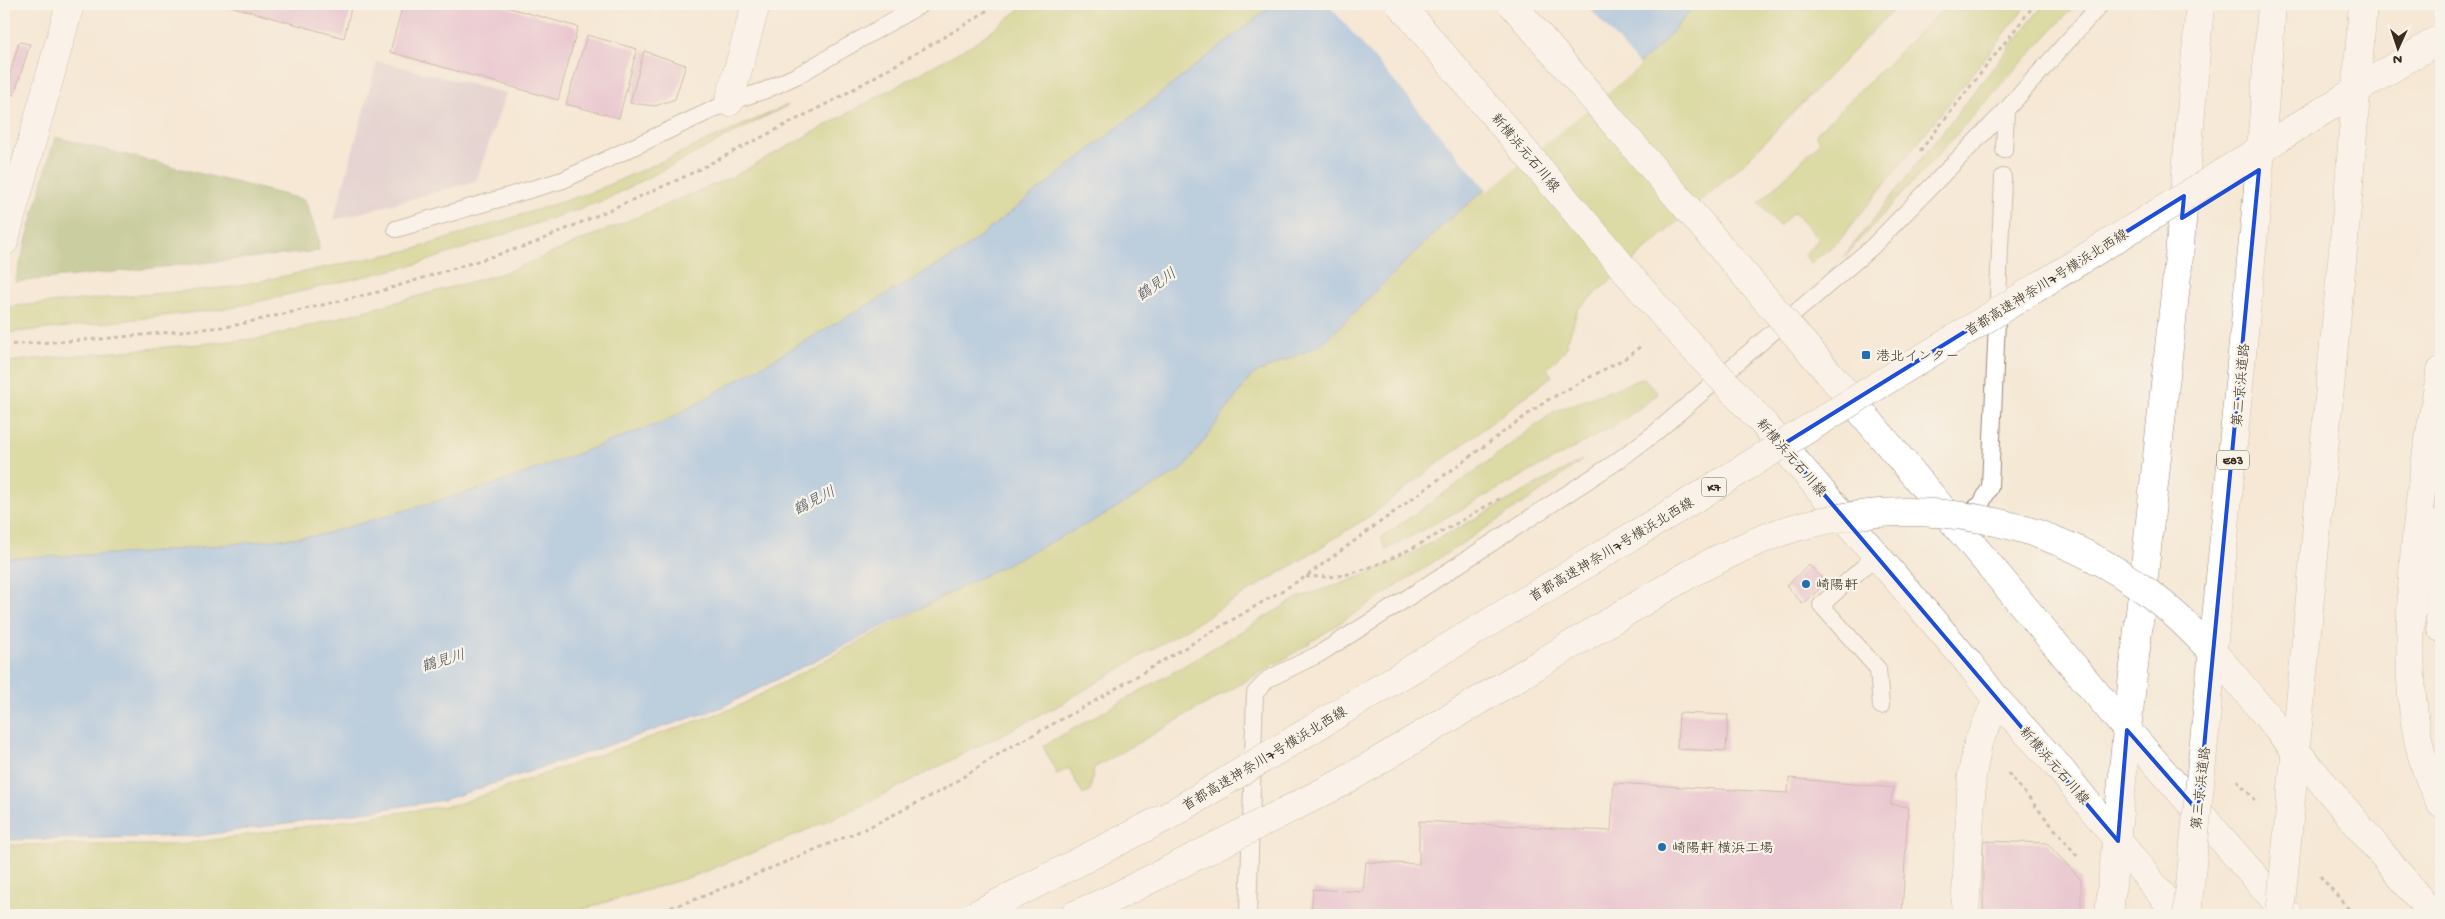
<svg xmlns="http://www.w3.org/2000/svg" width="2445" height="919" font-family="'Gochi Hand','Klee One',sans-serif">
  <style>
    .industrial { fill: #d1bdcc }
    .green { fill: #bcc96b; stroke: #7c7a44 }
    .forest { fill: #95ad5f; stroke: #686c3e }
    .water { fill: #79afe7; stroke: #5a6c82 }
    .pier { fill: #f5e8d5 }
    .building { fill: #dba2cc }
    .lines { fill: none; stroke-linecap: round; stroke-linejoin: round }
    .lane-casing { stroke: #98897a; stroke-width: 18 }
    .street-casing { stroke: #98897a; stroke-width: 29 }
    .secondary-casing { stroke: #98897a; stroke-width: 29 }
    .highway-casing { stroke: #98897a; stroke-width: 29 }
    .path { stroke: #98897a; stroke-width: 3; stroke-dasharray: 4 4; stroke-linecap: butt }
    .lane { stroke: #fff; stroke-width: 16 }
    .street { stroke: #fff; stroke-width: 28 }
    .secondary { stroke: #fff; stroke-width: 28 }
    .highway { stroke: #fff; stroke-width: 28 }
    .secondary-bridge-casing { stroke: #98897a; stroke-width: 29; stroke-linecap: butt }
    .highway-bridge-casing { stroke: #98897a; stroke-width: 29; stroke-linecap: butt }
    .secondary-bridge { stroke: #fff; stroke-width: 28 }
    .highway-bridge { stroke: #fff; stroke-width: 28 }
    .marked { fill: none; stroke: #1d4ed8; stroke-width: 4; stroke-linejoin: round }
    .poi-dot { fill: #1f6fb2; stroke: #f7f3e8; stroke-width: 2 }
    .labels { text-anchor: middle; stroke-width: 4.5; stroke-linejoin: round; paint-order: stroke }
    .shield { fill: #f7f3e8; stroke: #73665b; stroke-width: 1 }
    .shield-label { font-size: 12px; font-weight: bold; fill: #3b2a1e }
    .street-label { font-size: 14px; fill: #3b2a1e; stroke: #f7f3e8 }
    .poi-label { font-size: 14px; fill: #3b2a1e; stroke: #f7f3e8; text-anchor: start }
    .water-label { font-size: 15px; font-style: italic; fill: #4e525a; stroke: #f7f3e8 }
  </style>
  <rect width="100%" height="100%" fill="#f7f3e8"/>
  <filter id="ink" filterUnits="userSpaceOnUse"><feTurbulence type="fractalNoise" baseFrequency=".02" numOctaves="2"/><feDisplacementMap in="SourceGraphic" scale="10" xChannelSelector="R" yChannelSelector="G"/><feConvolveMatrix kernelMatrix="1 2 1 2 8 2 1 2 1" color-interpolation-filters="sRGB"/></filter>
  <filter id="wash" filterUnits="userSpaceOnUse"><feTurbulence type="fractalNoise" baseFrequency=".0096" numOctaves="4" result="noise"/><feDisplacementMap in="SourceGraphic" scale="20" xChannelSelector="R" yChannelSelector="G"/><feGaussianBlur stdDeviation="1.12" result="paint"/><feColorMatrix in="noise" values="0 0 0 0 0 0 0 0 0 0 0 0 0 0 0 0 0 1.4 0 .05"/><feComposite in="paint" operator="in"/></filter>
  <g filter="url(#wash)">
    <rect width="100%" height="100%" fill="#f5e8d5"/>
    <polygon class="industrial" points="377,61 506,93 476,181 334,220"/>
    <g class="green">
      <polygon points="1027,4 1274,4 960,252 668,420 499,483 321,535 143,553 4,558 4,362 264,338 507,272 734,176 975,43"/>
      <polygon points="1697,4 1899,4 1743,164 1578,309 1564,352 1547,369 1552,376 1371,515 1296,563 1056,707 859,807 784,840 694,876 563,915 4,915 4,845 179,845 458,804 737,707 1183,469 1252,375 1322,344 1447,221 1661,45"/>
      <polygon points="1948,4 2028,4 1839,241 1811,263 1804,255 1819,239 1794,212 1779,226 1759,203 1820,142 1816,134"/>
      <polygon points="2044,4 2076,4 1841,260"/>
      <polygon points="788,105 605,200 421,263 231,308 68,327 4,333 4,307 231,287 415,249 595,191"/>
      <polygon points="1644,378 1658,394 1618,424 1386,550 1381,538 1466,478 1555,411"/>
      <polygon points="1582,460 1539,493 1291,655 1094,768 1090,791 1083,795 1069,768 1057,774 1043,746 1170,674 1297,598 1346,582 1396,562"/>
    </g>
    <polygon class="forest" points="55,137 305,200 318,237 319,251 15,282"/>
    <polygon class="water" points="1274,4 1695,4 1661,45 1447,221 1322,344 1252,375 1183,469 1097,519 720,708 444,800 199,836 4,840 4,558 143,553 321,535 499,483 668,420 960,252"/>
    <polygon class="pier" points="1328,4 1586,4 1640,66 1488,191"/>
    <g id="blocks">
      <g class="building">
        <polygon points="223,4 366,4 365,9 351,8 344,38"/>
        <polygon points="403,4 495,4 578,27 558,100 390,52"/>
        <polygon points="587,35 637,49 619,118 566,104"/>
        <polygon points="19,42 30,44 14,95 5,92"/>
        <polygon points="644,51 686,65 675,99 655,106 630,103"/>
        <polygon points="1809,565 1826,583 1803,604 1786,586"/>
        <polygon points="1679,713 1728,715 1726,751 1677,749"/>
        <polygon points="1789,778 1894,788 1890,804 1908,807 1902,915 1311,915 1313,889 1363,892 1366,862 1419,864 1419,821 1611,831 1614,783 1788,793"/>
        <polygon points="1983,841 2047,843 2081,880 2081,915 1983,915"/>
      </g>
    </g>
  </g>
  <g filter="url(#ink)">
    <use href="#blocks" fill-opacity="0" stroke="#98897a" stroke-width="1"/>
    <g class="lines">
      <defs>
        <g id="lane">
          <polyline points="2004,150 2006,110"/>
          <polyline points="396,229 563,180 729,102 766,90 798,75 922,4"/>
          <polyline points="1962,517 1981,504 1990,487 2003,177"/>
          <polyline points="1877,555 1821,605 1878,669 1881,706"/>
          <polyline points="1248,915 1255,693 1268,679 1319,654 1375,619 1616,462 1655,433 1871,248 2006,110 2101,4"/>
        </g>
        <g id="street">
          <polyline points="729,102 756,4"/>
          <polyline points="4,242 70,4"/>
          <polyline points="1965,915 1972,775 1978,743 1997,700"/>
          <polyline points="2109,915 2127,730 2179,257 2200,4"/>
        </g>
        <g id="secondary">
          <polyline points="1828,372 2127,730 2288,915"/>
          <polyline points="1762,422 1968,662 1997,700 2056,764 2178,915"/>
        </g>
        <g id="highway">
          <path d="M2441,371C2426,452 2413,533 2411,616C2409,680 2410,746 2441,804"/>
          <polyline points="2441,523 2439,611 2441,628"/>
          <polyline points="1074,915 1113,898"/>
        </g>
      </defs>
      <use href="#lane" class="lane-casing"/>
      <use href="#street" class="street-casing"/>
      <use href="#secondary" class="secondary-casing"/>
      <use href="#highway" class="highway-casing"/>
      <g class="path">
        <polyline points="1920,151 2035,4"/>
        <polyline points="4,345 101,339 232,326 378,292 532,244 682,178 838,98 963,26 997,4"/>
        <path d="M1306,577C1318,576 1332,578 1344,575C1399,562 1454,523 1503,497"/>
        <polyline points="2008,773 2078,857"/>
        <polyline points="2237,780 2255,800"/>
        <polyline points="2320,876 2354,915"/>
        <polyline points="648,915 699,898 867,828 941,791 1005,750 1086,706 1305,577 1546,401 1629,356 1643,344"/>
      </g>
      <use href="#lane" class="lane"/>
      <use href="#street" class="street"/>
      <use href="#secondary" class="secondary"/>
      <use href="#highway" class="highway"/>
      <defs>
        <g id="secondary-bridge">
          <polyline points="1400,4 1670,323 1762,422"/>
          <polyline points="1512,4 1828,372"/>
        </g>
        <g id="highway-bridge">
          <path d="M1113,898L1343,782L1691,573C1728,554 1765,535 1805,525C1924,495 2047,518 2146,591C2198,629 2239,682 2279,731C2331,792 2382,854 2433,915"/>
          <polyline points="975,915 1168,816 1699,496 2441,38"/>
          <polyline points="2187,915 2257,200 2272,4"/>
          <polyline points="2280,915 2348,197 2363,4"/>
        </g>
      </defs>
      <use href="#secondary-bridge" class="secondary-bridge-casing"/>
      <use href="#highway-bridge" class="highway-bridge-casing"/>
      <use href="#secondary-bridge" class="secondary-bridge"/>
      <use href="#highway-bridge" class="highway-bridge"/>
    </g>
  </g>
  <path d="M0 0H2445V919H0ZM2259,170L2198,811L2127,730L2118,841L1782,445L2184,196L2182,218Z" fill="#f5e8d5" fill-opacity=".55" fill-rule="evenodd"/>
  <path class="marked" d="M2259,170L2198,811L2127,730L2118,841L1782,445L2184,196L2182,218Z"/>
  <g class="poi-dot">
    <rect x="1861" y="350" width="10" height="10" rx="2.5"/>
    <circle cx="1806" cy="584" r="5"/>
    <circle cx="1662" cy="847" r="5"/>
  </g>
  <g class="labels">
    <g class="shield">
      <rect x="2217" y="450.5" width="32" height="19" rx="4"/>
      <rect x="1701.5" y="477.5" width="25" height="19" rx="4"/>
    </g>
    <g class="shield-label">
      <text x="2233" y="464">E83</text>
      <text x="1714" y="491">K7</text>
    </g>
    <g class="street-label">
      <text transform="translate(1526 152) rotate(50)" y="5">新横浜元石川線</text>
      <text transform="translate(2046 282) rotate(-32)" y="5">首都高速神奈川7号横浜北西線</text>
      <text transform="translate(2240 385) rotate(-85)" y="5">第三京浜道路</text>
      <text transform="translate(1792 457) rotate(49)" y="5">新横浜元石川線</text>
      <text transform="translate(1611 549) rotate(-31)" y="5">首都高速神奈川7号横浜北西線</text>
      <text transform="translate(1264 758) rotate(-31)" y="5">首都高速神奈川7号横浜北西線</text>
      <text transform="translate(2055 765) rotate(49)" y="5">新横浜元石川線</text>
      <text transform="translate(2200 788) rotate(-84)" y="5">第三京浜道路</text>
    </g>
    <g class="poi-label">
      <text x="1876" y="360">港北インター</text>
      <text x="1816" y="589">崎陽軒</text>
      <text x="1672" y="852">崎陽軒 横浜工場</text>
    </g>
    <g class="water-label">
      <text transform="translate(1156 284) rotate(-35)" y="5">鶴見川</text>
      <text transform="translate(814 500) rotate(-27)" y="5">鶴見川</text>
      <text transform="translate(443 660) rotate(-17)" y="5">鶴見川</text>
    </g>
  </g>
  <rect width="2445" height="919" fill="none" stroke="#f7f3e8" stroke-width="20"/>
  <g transform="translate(2398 48) rotate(183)" stroke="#f7f3e8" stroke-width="4" paint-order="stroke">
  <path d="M0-4L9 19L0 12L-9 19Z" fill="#3b2a1e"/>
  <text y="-8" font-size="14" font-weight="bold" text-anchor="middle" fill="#3b2a1e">N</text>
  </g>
</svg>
